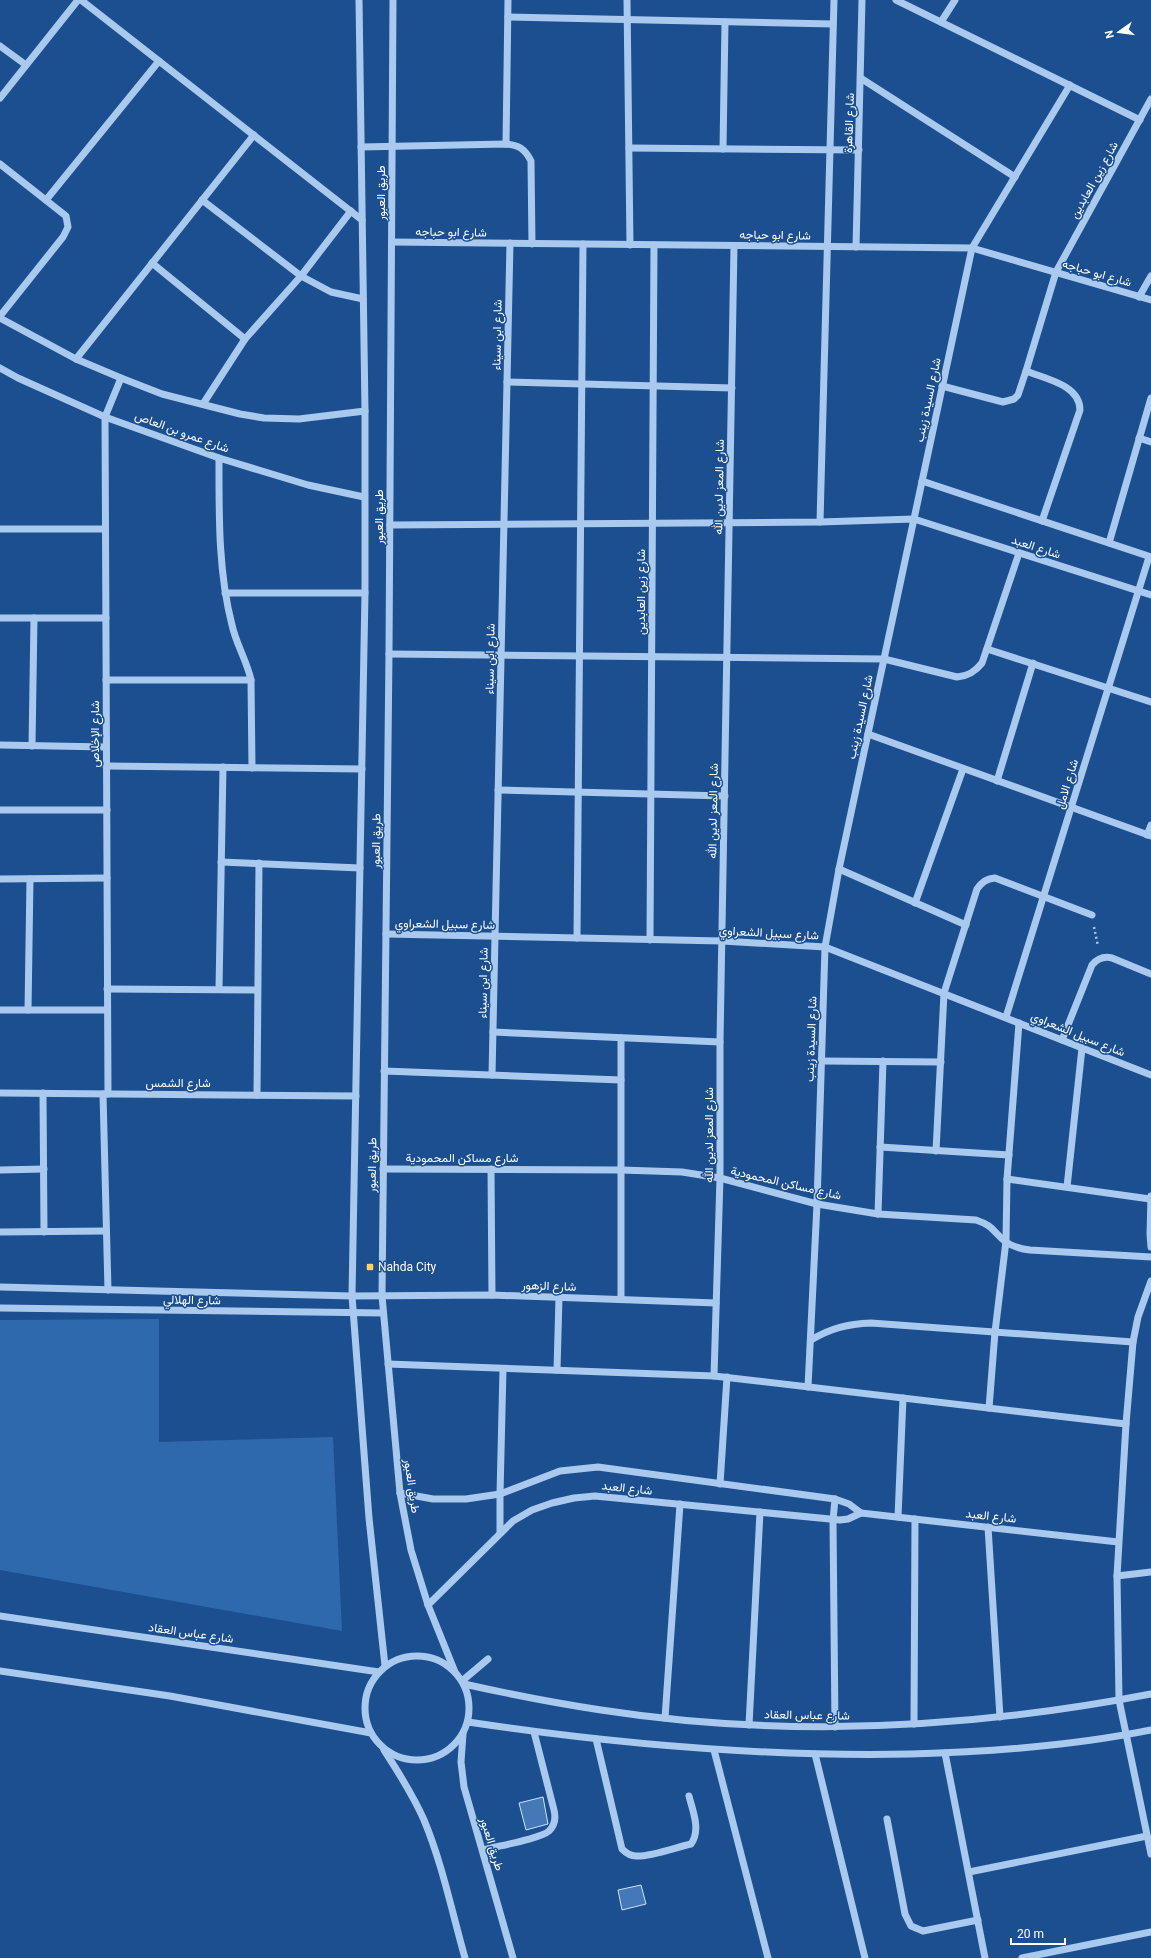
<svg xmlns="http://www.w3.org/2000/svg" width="1151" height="1958" font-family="Roboto,Vazirmatn,sans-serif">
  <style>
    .green { fill: #2e69ad }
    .building { fill: #4478b7; stroke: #cfe3fa }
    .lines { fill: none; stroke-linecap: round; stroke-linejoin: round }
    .path { stroke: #a9c9ee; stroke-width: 2.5; stroke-dasharray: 2 3; stroke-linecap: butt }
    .minor { stroke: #a9c9ee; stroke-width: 7 }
    .poi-dot { fill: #ffd166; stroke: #1b4f8f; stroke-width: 1.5 }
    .labels { text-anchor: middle; stroke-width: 3; stroke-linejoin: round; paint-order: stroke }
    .street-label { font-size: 12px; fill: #fff; stroke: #1b4f8f }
    .poi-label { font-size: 12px; fill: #fff; stroke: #1b4f8f; text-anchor: start }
  </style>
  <rect width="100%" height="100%" fill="#1b4f8f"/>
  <polygon class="green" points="159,1319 159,1442 333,1437 342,1631 0,1570 0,1320"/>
  <g class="building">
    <polygon points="543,1797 548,1824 526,1830 519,1803"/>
    <polygon points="641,1885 646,1904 622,1910 618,1890"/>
  </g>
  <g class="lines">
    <polyline class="path" points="1094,927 1098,946"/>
    <g class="minor">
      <polyline points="81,0 362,220"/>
      <polyline points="359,0 365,411 365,593 352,1296 369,1518 385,1666"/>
      <polyline points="393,0 389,654 382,1296 400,1493 411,1550 428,1605 455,1672"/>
      <polyline points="627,0 630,245"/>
      <polyline points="896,0 1140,120"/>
      <polyline points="508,17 833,24"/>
      <polyline points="941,22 955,0"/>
      <polyline points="0,46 26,65"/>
      <polyline points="862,79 1015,177"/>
      <polyline points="0,98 78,0"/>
      <polyline points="506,144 508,0"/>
      <path d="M361,147L506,144C519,145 525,149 531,161L532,244"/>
      <polyline points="629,148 859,150"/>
      <polyline points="723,149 725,22"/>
      <polyline points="0,164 66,216 68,227 63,237 0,316"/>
      <polyline points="46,200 159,61"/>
      <polyline points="202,200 301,276 331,292 363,299"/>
      <polyline points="392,242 972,248 1151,300"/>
      <polyline points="856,247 862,0"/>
      <polyline points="152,263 245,339"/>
      <polyline points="1139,297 1151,276"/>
      <polyline points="0,318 76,359 121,378 162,394 240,414 264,418 299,419 365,411"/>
      <polyline points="76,359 254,135"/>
      <polyline points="0,368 18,378 105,417 219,458 308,485 364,497"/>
      <path d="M1026,371C1046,379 1080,385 1080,410L1042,521"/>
      <polyline points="507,382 732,388"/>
      <polyline points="942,386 1003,402 1014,399 1018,395 1026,371 1056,272 1151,99"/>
      <polyline points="203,404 245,339 301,276 351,211"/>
      <polyline points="1139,438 1151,442"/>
      <path d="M219,458C219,513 218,571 232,625C236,644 247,661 251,680L252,768"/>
      <polyline points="922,481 1151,557"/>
      <polyline points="820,522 834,0"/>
      <polyline points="390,525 820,522 914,519 1151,595"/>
      <polyline points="0,529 105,529"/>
      <polyline points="1109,543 1151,398"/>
      <polyline points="225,593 365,593"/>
      <polyline points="0,618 106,618"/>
      <polyline points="987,649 1151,702"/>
      <path d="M389,654L884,659L957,677C968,676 975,672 982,663L1019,553"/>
      <polyline points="106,680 251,680"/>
      <polyline points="868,734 1151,836"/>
      <polyline points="0,745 106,747"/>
      <polyline points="32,746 34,618"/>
      <polyline points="106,766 362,769"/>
      <polyline points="997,781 1033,663"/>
      <polyline points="498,790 725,796"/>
      <polyline points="0,810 107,810"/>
      <polyline points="1147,835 1151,825"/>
      <polyline points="221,862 360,868"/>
      <polyline points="839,869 966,925"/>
      <polyline points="0,879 107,878"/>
      <polyline points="915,903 963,769"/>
      <polyline points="386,934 722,941 825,947 1151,1075"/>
      <polyline points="577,938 583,244"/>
      <polyline points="650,940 654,245"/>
      <polyline points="107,989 257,990"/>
      <polyline points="219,989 223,767"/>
      <polyline points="0,1010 107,1010"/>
      <polyline points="28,1010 30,879"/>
      <polyline points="1006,1017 1149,557"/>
      <polyline points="493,1032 720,1042"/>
      <polyline points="621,1038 621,1299"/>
      <path d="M1062,1040L1092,965C1098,958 1104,956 1112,958L1151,974"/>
      <polyline points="821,1061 941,1062"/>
      <polyline points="384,1071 621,1080"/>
      <polyline points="492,1075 510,243"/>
      <polyline points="0,1093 356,1096"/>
      <polyline points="43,1093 44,1232"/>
      <polyline points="103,1094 108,1290"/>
      <polyline points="108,1094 105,417 121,378"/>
      <polyline points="257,1095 259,863"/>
      <polyline points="880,1147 1009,1155"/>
      <path d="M936,1151L944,993L977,889C982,882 986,879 995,878L1092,915"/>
      <path d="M383,1169L621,1170L682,1172L720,1178L817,1204L878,1214L976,1220C994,1226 993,1232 1006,1242C1013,1247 1021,1249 1030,1250L1151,1257"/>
      <polyline points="491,1169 492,1295"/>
      <polyline points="0,1170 44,1169"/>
      <polyline points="1007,1179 1150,1199"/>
      <polyline points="1067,1187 1082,1048"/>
      <polyline points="1151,1196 1150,1234 1151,1247"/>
      <polyline points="878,1214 883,1061"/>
      <polyline points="0,1232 106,1231"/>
      <polyline points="1151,1281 1138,1317 1133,1342 1126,1424 1117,1576 1119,1700 1151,1854"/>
      <polyline points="0,1287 352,1296 492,1295 716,1303"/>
      <polyline points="0,1308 383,1313"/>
      <path d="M811,1340C831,1328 848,1324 871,1323L1133,1342"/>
      <polyline points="388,1364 714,1376 1126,1424"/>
      <polyline points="557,1370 559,1297"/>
      <polyline points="714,1376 720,1178 720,1042 734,246"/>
      <polyline points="808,1387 817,1204 825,947 839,869 972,248 1070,85"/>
      <polyline points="989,1408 995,1332 1006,1241 1007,1179 1019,1023"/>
      <polyline points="720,1484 727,1377"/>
      <polyline points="400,1493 433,1499 466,1499 500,1494 560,1471 598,1467 835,1499 849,1504 861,1513 1118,1542"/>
      <polyline points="898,1517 903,1398"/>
      <polyline points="988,1527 1000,1717"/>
      <polyline points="500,1533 500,1494 503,1369"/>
      <polyline points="1117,1576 1151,1572"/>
      <polyline points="428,1605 513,1521 532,1510 552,1503 574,1498 595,1496 840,1520 848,1519 861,1513"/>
      <polyline points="0,1616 379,1672"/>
      <circle cx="417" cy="1708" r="52"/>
      <polyline points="0,1671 170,1696 371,1733"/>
      <polyline points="462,1681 488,1659"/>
      <path d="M464,1684C509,1694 555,1703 601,1710C783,1738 970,1729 1151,1694"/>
      <polyline points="665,1718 680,1504"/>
      <path d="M468,1722C615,1744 762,1757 911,1754C992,1752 1072,1746 1151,1730"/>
      <polyline points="914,1724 915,1519"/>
      <polyline points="749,1725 760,1512"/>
      <polyline points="835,1727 833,1520 835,1499"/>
      <polyline points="463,1734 461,1762 464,1787 513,1958"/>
      <path d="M596,1739L622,1849C626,1853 630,1856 636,1856C650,1857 677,1847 691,1844C701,1830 693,1812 689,1796"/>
      <path d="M384,1750C399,1773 413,1795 424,1820C442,1863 452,1912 465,1958"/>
      <polyline points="714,1750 768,1958"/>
      <polyline points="945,1753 985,1958"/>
      <polyline points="815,1754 865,1958"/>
      <polyline points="887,1819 905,1914 911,1926 923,1931 978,1920"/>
      <path d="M483,1850C497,1846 540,1839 549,1831C555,1825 556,1818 554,1810L534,1732"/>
      <polyline points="969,1872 1147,1836"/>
      <polyline points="1022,1958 1151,1932"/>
    </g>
  </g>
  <rect class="poi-dot" x="366" y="1263" width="8" height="8" rx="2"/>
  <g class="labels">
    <g class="street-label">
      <text transform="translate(849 123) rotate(-88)" y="4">شارع القاهرة</text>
      <text transform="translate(1094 180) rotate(-61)" y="4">شارع زين العابدين</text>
      <text transform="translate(381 193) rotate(-90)" y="4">طريق العبور</text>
      <text transform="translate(451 232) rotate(1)" y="4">شارع ابو حباجه</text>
      <text transform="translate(775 235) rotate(1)" y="4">شارع ابو حباجه</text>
      <text transform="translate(1097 273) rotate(16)" y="4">شارع ابو حباجه</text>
      <text transform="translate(497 335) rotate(-89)" y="4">شارع ابن سيناء</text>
      <text transform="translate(928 400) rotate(-78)" y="4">شارع السيدة زينب</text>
      <text transform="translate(182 432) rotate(20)" y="4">شارع عمرو بن العاص</text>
      <text transform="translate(719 487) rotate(-89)" y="4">شارع المعز لدين الله</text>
      <text transform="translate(379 517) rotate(-90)" y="4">طريق العبور</text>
      <text transform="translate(1036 547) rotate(18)" y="4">شارع العبد</text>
      <text transform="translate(641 592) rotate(-90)" y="4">شارع زين العابدين</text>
      <text transform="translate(490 659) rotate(-89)" y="4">شارع ابن سيناء</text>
      <text transform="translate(860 717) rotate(-78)" y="4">شارع السيدة زينب</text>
      <text transform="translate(95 734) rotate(-90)" y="4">شارع الإخلاص</text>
      <text transform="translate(1067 784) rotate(-73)" y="4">شارع الامل</text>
      <text transform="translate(713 811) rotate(-89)" y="4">شارع المعز لدين الله</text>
      <text transform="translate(376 841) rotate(-89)" y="4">طريق العبور</text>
      <text transform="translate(445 924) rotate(1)" y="4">شارع سبيل الشعراوي</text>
      <text transform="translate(769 933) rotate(3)" y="4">شارع سبيل الشعراوي</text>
      <text transform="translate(483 983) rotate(-89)" y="4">شارع ابن سيناء</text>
      <text transform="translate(1078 1034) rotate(22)" y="4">شارع سبيل الشعراوي</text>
      <text transform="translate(811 1039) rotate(-88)" y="4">شارع السيدة زينب</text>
      <text x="178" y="1087">شارع الشمس</text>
      <text transform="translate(709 1135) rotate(-90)" y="4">شارع المعز لدين الله</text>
      <text x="462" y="1162">شارع مساكن المحمودية</text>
      <text transform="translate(372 1165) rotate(-89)" y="4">طريق العبور</text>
      <text transform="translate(786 1183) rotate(13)" y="4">شارع مساكن المحمودية</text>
      <text transform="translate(549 1286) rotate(2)" y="4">شارع الزهور</text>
      <text transform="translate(192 1300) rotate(1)" y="4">شارع الهلالي</text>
      <text transform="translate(412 1486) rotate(82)" y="4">طريق العبور</text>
      <text transform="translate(627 1488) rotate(6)" y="4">شارع العبد</text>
      <text transform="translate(991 1516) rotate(6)" y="4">شارع العبد</text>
      <text transform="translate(191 1633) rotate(8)" y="4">شارع عباس العقاد</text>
      <text transform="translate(807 1715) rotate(1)" y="4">شارع عباس العقاد</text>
      <text transform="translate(492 1844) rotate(73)" y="4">طريق العبور</text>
    </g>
    <g class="poi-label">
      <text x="378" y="1271">Nahda City</text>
    </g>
  </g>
  <g transform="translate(1119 32) rotate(256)" stroke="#1b4f8f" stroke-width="3" paint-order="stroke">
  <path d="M0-3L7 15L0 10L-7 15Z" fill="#ffffff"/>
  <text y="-6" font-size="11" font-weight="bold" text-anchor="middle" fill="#ffffff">N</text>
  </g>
  <path d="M1011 1938v6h54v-6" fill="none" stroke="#ffffff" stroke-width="2"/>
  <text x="1017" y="1938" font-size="12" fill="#ffffff" stroke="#1b4f8f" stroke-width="3" paint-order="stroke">20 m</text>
</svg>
